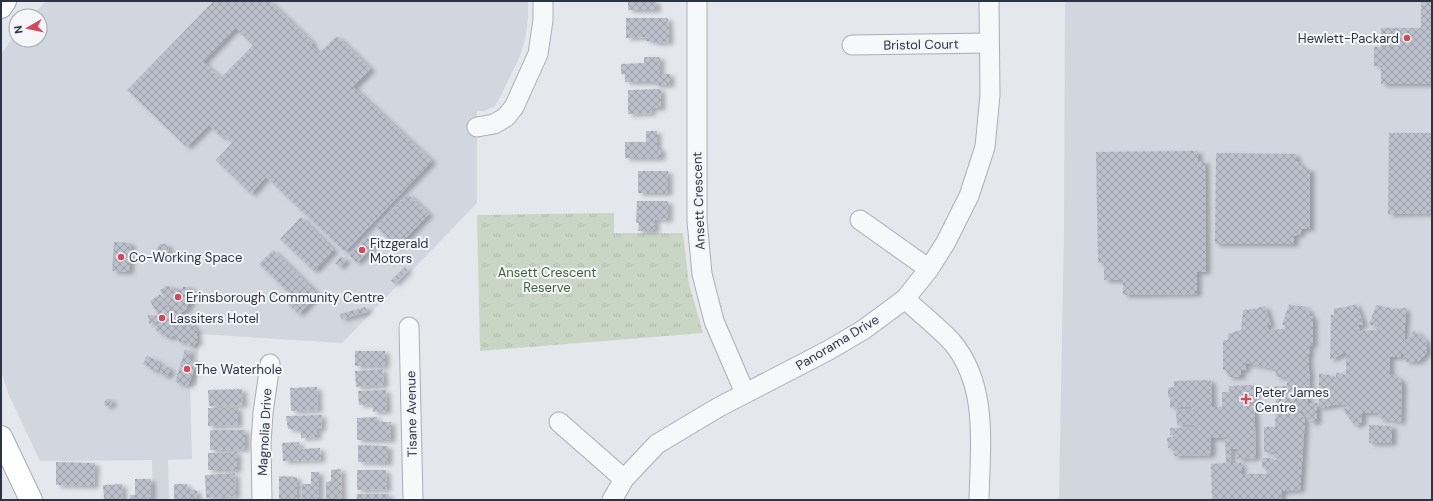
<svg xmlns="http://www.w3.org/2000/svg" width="1433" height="501" font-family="'DM Sans',sans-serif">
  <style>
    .built { fill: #d2d6de }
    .park { fill: url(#park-tufts) }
    .building { fill: url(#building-cross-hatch); fill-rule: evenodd; filter: url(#shadow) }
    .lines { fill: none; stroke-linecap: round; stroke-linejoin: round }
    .minor-casing { stroke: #a9aeb7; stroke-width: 21 }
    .major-casing { stroke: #a3abb8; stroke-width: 24 }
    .minor { stroke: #f7f8fa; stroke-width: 19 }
    .major { stroke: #fff; stroke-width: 22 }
    .poi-dot { fill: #d1495b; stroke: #f4f6f9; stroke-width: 1.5 }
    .labels { text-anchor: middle; stroke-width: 4; stroke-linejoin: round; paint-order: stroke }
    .poi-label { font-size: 13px; fill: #2b3445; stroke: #f4f6f9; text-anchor: start }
    .street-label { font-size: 13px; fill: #2b3445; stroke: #f4f6f9 }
    .park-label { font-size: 13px; fill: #3f6138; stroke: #f4f6f9 }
  </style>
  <defs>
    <pattern id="park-tufts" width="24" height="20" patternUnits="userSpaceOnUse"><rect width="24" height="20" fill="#c9d6c5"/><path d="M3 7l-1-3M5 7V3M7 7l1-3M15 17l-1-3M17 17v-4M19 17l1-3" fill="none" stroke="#adb8ab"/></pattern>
    <pattern id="building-cross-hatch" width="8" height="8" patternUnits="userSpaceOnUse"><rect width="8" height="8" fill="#bbc0ca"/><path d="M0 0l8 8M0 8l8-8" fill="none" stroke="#989da6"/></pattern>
    <filter id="shadow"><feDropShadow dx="4.5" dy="2.5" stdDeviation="2" flood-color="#0004"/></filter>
  </defs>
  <rect width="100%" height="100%" fill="#e4e7ec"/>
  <g class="built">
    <polygon points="46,1 528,1 528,19 525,40 520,56 498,101 494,107 484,111 477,111 477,203 342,343 199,334 197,386 190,386 192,459 168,460 169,500 153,500 152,460 40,461 9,395 1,371 1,55 16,32 16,40 40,40 40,16 32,16"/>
    <polygon points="1065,1 1432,1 1432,500 1059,500 1064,230"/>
  </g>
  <polygon class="park" points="614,213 614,233 683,233 689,284 703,333 480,351 477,215"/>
  <g class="building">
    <path d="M214,1H269L313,43L311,45L319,53L337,36L371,69L353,87L432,161L345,252L266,177L251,194L216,160L232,143L224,135L222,138L209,125L187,147L127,90ZM236,28L253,45L221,78L203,62Z"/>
    <rect x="628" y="1" width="28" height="9"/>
    <polygon points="1421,1 1432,1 1432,84 1381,84 1381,66 1374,66 1374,47 1381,47 1381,28 1421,28"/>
    <polygon points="626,18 668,18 669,42 654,43 654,41 646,41 646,37 626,38"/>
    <polygon points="644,57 660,57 660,74 670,74 670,85 655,85 655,82 625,82 625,74 621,74 621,64 644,63"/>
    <polygon points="661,89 661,108 651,108 652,113 628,114 628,90"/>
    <polygon points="646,131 657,131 657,148 661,148 661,158 625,158 625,142 646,142"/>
    <polygon points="1389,133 1432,133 1432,213 1388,214"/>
    <polygon points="1198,151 1198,161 1205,161 1206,272 1197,272 1197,294 1123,295 1123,280 1104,280 1104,263 1098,263 1096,152"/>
    <polygon points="1216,153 1296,154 1296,161 1301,164 1303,169 1310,169 1310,229 1302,229 1300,234 1294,236 1294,244 1215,244"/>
    <rect x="638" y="171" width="30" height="22"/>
    <polygon points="408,194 429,214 397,247 376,227"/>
    <polygon points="637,201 668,201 668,220 655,219 655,231 638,231 639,223 636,223"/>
    <polygon points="301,217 334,250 314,271 280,239"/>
    <polygon points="366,237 374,245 357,263 349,255"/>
    <polygon points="114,242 131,243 129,272 112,271"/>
    <polygon points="160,244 166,244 169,250 166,256 160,256 156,250"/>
    <polygon points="273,250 318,294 299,314 286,302 292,296 259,264"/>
    <polygon points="341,256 346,261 340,267 335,263"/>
    <polygon points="405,267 408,270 395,284 391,281"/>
    <polygon points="166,286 174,287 174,289 183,289 183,287 191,287 191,303 188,304 188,308 176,316 160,290"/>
    <polygon points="160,294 177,320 179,319 180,320 185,316 188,320 191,322 198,333 196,334 198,338 198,342 190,347 185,340 180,343 175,335 169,338 155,330 160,321 149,324 148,315 159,316 150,301"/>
    <path d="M1289,304L1296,306H1305L1306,310L1309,309L1310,316H1313V345L1309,346L1310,354H1308L1309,371L1310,372L1309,389L1319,388V373L1336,377V372L1346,375V352L1330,360L1331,315H1334V308H1342L1356,304L1364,325H1358L1360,331L1376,330L1377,325H1369L1376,305L1394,309L1406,308L1404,342L1409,338L1414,330L1426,341L1427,352L1419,361L1406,362L1404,354H1401V357H1390V374L1399,378L1402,383L1401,422L1379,418L1378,413H1362V421L1360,424L1354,425L1343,410L1349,404L1334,405L1319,408V392L1308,393V403H1317V420L1315,422L1312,423L1301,410L1300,411L1305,420L1300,490L1282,491L1281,500H1212L1211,464L1226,463L1225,438H1211V455L1174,456L1173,448H1168L1167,437H1174V435H1170V428H1193V424L1177,425L1176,410L1193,409V406L1170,408V399H1174V397L1168,398V388L1174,387V381L1211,380L1212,407H1222V392H1229V386L1254,385V388L1287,386V377H1276V369L1246,363V370H1241V377H1228L1227,371L1223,370V340H1228V334L1241,330L1243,310L1254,309L1265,306L1271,325H1267L1269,330L1284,329L1285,325H1282ZM1274,392V396H1276L1275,427H1264V452H1274V458H1277V460H1270V458H1262V468H1266L1267,474H1241L1242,463H1231V449H1237V459L1256,458L1254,393Z"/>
    <polygon points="366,307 367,312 341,319 340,314"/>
    <polygon points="185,350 191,351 188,359 197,362 188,386 175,382"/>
    <rect x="355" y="351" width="30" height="15"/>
    <polygon points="147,356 158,361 160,365 157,372 143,364"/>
    <polygon points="162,364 171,370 166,377 160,373"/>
    <polygon points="383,369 384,385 356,387 355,371"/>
    <polygon points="317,387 318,410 291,411 290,388"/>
    <polygon points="242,389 243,405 209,406 208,390"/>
    <polygon points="386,390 387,411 373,412 373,404 359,405 358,391"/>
    <polygon points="107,399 111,399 112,404 109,406 105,406 104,402"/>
    <polygon points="208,408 238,408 238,425 208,426"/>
    <polygon points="322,415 321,429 317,429 317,437 301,438 301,430 288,429 286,416"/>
    <polygon points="377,417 377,422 391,422 391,440 357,440 357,418"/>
    <polygon points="1369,425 1392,426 1392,443 1369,443"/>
    <polygon points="210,430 245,430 245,449 210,450"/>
    <polygon points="299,442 300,449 320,448 321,460 283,461 282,443"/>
    <polygon points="358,445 388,446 388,463 358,462"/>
    <polygon points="237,452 237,470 208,470 208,453"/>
    <polygon points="56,462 95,463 94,486 56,485"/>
    <polygon points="341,469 342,500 326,500 326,482 331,481 331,470"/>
    <polygon points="357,470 386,470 387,489 357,490"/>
    <polygon points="311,472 319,472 319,500 302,500 302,484 311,484"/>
    <polygon points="235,473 236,496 206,498 205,475"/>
    <polygon points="279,476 297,477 297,500 279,500"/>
    <polygon points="135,479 151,479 151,500 130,500 130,495 135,495"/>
    <polygon points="122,484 123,500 104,500 103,485"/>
    <polygon points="174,484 187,484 188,490 196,490 196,491 197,491 197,500 174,500"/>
    <polygon points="357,494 389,494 389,500 356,500"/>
  </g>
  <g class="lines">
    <defs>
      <g id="minor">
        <polyline points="697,1 697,221 702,274 714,321 745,393"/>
        <polyline points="852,45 989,43"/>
        <polyline points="477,127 494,124 506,117 514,107 538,54 543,20 543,1"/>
        <polyline points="860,220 929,269"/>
        <path d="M905,299C920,313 938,327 952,342C989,386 980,447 979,500"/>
        <polyline points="409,327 413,500"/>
        <polyline points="559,422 624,479"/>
        <polyline points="262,500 261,443 263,413 270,364"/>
        <polyline points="612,500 624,479 657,444 719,407 829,350 863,330 905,299 929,269 946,242 969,196 985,147 990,95 989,1"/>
      </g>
      <g id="major">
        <polyline points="1,7 5,1"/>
        <polyline points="1,437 31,500"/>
      </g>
    </defs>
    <use href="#minor" class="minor-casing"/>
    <use href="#major" class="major-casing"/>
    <use href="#minor" class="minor"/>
    <use href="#major" class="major"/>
  </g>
  <g class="poi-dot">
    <circle cx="1407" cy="38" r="4"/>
    <circle cx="362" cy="250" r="4"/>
    <circle cx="121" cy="257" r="4"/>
    <circle cx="178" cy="297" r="4"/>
    <circle cx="162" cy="318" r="4"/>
    <circle cx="187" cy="369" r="4"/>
    <path d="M1244 393h4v4h4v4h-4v4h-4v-4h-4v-4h4z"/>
  </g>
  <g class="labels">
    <g class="poi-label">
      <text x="1399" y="43" text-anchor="end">Hewlett-Packard</text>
      <text x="370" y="248">Fitzgerald<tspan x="370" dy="15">Motors</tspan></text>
      <text x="129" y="262">Co-Working Space</text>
      <text x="186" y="302">Erinsborough Community Centre</text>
      <text x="170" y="323">Lassiters Hotel</text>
      <text x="195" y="374">The Waterhole</text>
      <text x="1255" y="397">Peter James<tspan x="1255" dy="15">Centre</tspan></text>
    </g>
    <g class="street-label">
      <text transform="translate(921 44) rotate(-1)" y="5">Bristol Court</text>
      <text transform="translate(698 201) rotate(-92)" y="5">Ansett Crescent</text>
      <text transform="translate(837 342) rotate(-31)" y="5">Panorama Drive</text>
      <text transform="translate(411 414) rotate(-91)" y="5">Tisane Avenue</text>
      <text transform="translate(264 432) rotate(-87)" y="5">Magnolia Drive</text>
    </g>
    <g class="park-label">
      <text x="547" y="277">Ansett Crescent<tspan x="547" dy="15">Reserve</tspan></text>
    </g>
  </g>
  <rect width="1433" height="501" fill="none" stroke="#2b3445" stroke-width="4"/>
  <g transform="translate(28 28) rotate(261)"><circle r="19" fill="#f4f6f9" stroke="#a4a8b1"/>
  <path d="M0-3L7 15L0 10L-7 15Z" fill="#d1495b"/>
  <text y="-6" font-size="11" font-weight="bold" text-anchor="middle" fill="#2b3445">N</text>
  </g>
</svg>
